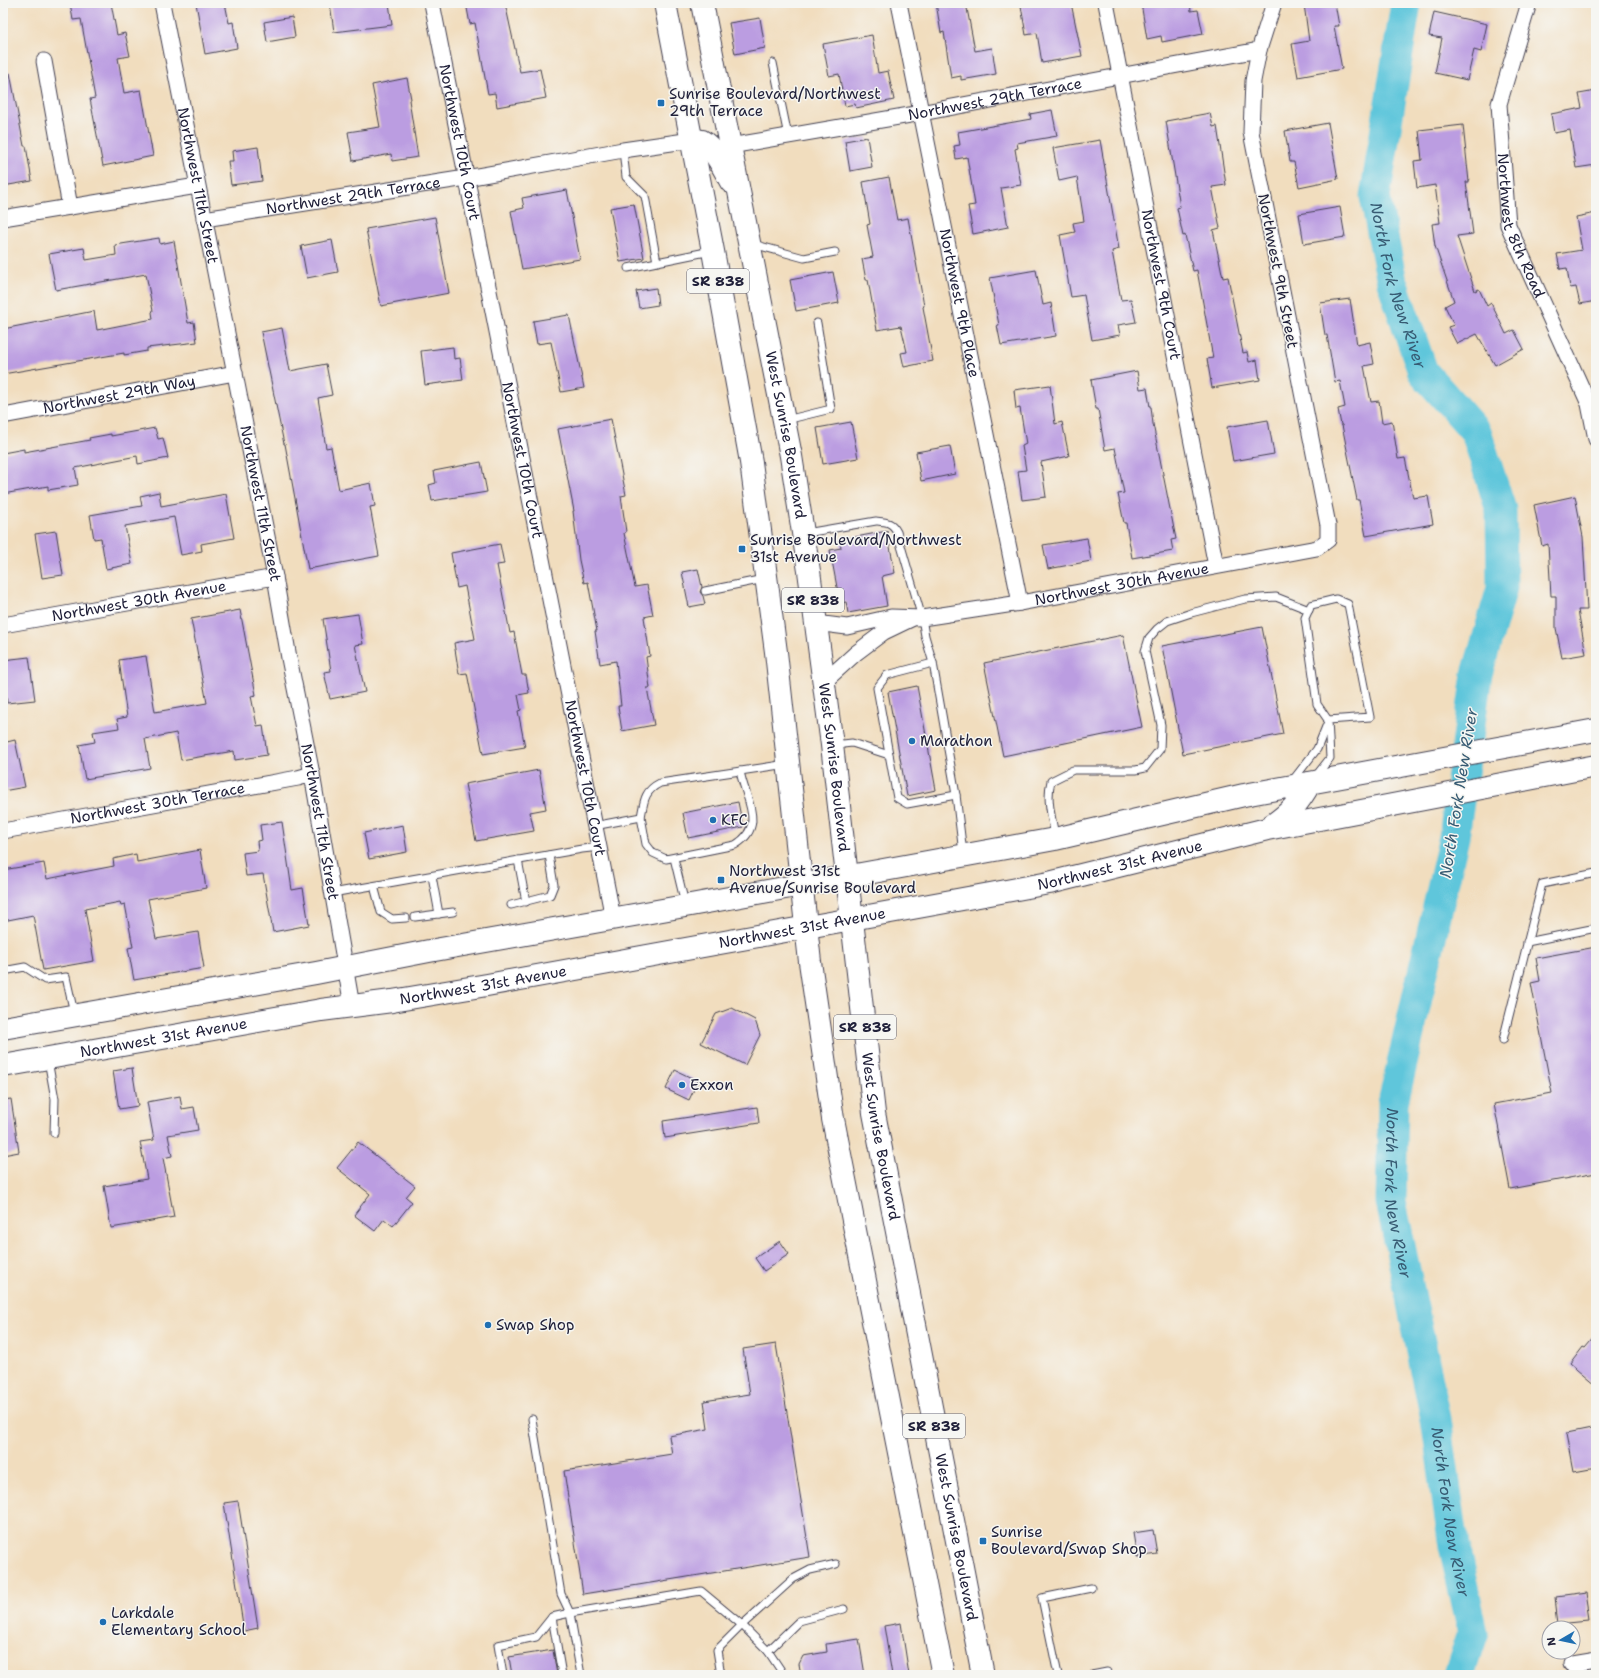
<svg xmlns="http://www.w3.org/2000/svg" width="1599" height="1678" font-family="'Shantell Sans',sans-serif">
  <style>
    .lines { fill: none; stroke-linecap: round; stroke-linejoin: round }
    .river { stroke: #5fc6db; stroke-width: 31 }
    .building { fill: #bb9de1 }
    .lane-casing { stroke: #413e4f; stroke-width: 9 }
    .street-casing { stroke: #413e4f; stroke-width: 17 }
    .primary-casing { stroke: #413e4f; stroke-width: 24 }
    .lane { stroke: #fff; stroke-width: 7 }
    .street { stroke: #fff; stroke-width: 15 }
    .primary { stroke: #fff; stroke-width: 22 }
    .poi-dot { fill: #1f6fb2; stroke: #f6f6f2; stroke-width: 1.5 }
    .labels { text-anchor: middle; stroke-width: 3; stroke-linejoin: round; paint-order: stroke }
    .shield { fill: #f6f6f2; stroke: #626272; stroke-width: 1 }
    .shield-label { font-size: 14px; font-weight: bold; fill: #22223b }
    .poi-label { font-size: 15px; fill: #22223b; stroke: #f6f6f2; text-anchor: start }
    .street-label { font-size: 15px; fill: #22223b; stroke: #f6f6f2 }
    .water-label { font-size: 16px; font-style: italic; fill: #375b73; stroke: #f6f6f2 }
  </style>
  <rect width="100%" height="100%" fill="#f6f6f2"/>
  <filter id="ink" filterUnits="userSpaceOnUse"><feTurbulence type="fractalNoise" baseFrequency=".025" numOctaves="2"/><feDisplacementMap in="SourceGraphic" scale="8" xChannelSelector="R" yChannelSelector="G"/><feConvolveMatrix kernelMatrix="1 2 1 2 8 2 1 2 1" color-interpolation-filters="sRGB"/></filter>
  <filter id="wash" filterUnits="userSpaceOnUse"><feTurbulence type="fractalNoise" baseFrequency=".012" numOctaves="4" result="noise"/><feDisplacementMap in="SourceGraphic" scale="16" xChannelSelector="R" yChannelSelector="G"/><feGaussianBlur stdDeviation="0.9" result="paint"/><feColorMatrix in="noise" values="0 0 0 0 0 0 0 0 0 0 0 0 0 0 0 0 0 1.4 0 .05"/><feComposite in="paint" operator="in"/></filter>
  <g filter="url(#wash)">
    <rect width="100%" height="100%" fill="#f1ddbe"/>
    <g class="lines">
      <path class="river" id="s1" d="M1406,3L1375,197L1392,282L1423,372L1476,432L1501,510L1502,588L1477,674L1454,837L1393,1103L1391,1202L1436,1419L1454,1547L1473,1632L1459,1675"/>
    </g>
    <g id="blocks">
      <g class="building">
        <polygon points="70,3 111,3 117,35 125,33 130,56 118,58 124,93 141,90 153,156 103,166 90,99 95,98 81,19 73,20"/>
        <polygon points="196,3 225,3 229,23 233,22 237,48 205,54"/>
        <polygon points="330,3 389,3 392,25 334,32"/>
        <polygon points="466,3 505,3 520,72 540,69 546,98 497,107 495,93 488,94 475,23 470,24"/>
        <polygon points="936,3 966,3 975,51 992,48 996,74 961,80 961,76 951,78 944,32 941,33"/>
        <polygon points="1038,3 1071,3 1082,56 1042,63 1037,33 1026,35 1021,6"/>
        <polygon points="1141,3 1190,3 1191,11 1198,10 1203,34 1162,42 1161,36 1147,39"/>
        <polygon points="1311,3 1335,3 1339,26 1334,26 1342,69 1298,77 1292,44 1309,41 1304,4"/>
        <polygon points="1434,12 1487,24 1481,52 1474,50 1467,80 1435,73 1442,38 1429,36"/>
        <polygon points="292,17 295,37 267,42 264,22"/>
        <polygon points="760,18 765,48 735,54 729,23"/>
        <polygon points="872,35 878,73 888,71 894,100 856,108 855,104 845,106 839,74 829,76 823,44"/>
        <polygon points="3,73 10,73 24,146 26,146 32,181 3,186"/>
        <polygon points="407,78 411,99 409,100 418,157 392,161 391,154 353,161 348,132 380,127 372,85"/>
        <polygon points="1596,91 1596,165 1576,168 1570,130 1554,133 1551,114 1582,108 1579,94"/>
        <polygon points="1052,110 1057,136 1017,143 1018,148 1015,149 1021,185 1001,188 1008,227 973,234 968,206 975,205 967,157 956,159 954,146 960,145 958,132 1031,119 1030,114"/>
        <polygon points="1210,113 1213,127 1217,126 1226,185 1212,187 1220,228 1213,230 1223,278 1228,277 1243,353 1247,352 1249,362 1257,360 1260,380 1212,388 1207,359 1213,358 1197,270 1193,271 1185,235 1183,236 1177,208 1180,207 1166,121"/>
        <polygon points="1328,123 1338,179 1299,187 1294,162 1290,162 1285,131"/>
        <polygon points="1463,125 1469,182 1466,182 1473,234 1457,236 1475,291 1479,289 1487,306 1491,303 1506,334 1514,330 1524,349 1495,365 1477,334 1457,344 1448,327 1454,325 1445,306 1454,301 1435,246 1432,224 1440,223 1435,185 1417,188 1414,161 1422,160 1419,130"/>
        <polygon points="867,137 872,167 850,171 845,141"/>
        <polygon points="1100,140 1119,249 1112,251 1121,300 1131,299 1136,322 1118,325 1120,335 1092,340 1084,295 1071,297 1060,235 1075,232 1073,223 1084,221 1077,177 1059,181 1053,148"/>
        <polygon points="258,147 262,181 231,185 228,161 233,161 232,151"/>
        <polygon points="889,177 897,220 908,218 924,306 923,307 933,361 904,367 901,353 907,352 901,326 877,330 868,280 866,280 862,259 873,257 867,225 870,224 863,182"/>
        <polygon points="567,190 580,259 522,269 511,211 524,208 522,198"/>
        <polygon points="634,204 644,258 620,262 610,208"/>
        <polygon points="1340,207 1345,237 1304,244 1299,214"/>
        <polygon points="1596,213 1596,301 1580,304 1576,287 1570,288 1567,268 1560,269 1557,254 1582,250 1576,217"/>
        <polygon points="435,217 449,293 381,306 366,229"/>
        <polygon points="159,238 160,244 174,241 188,323 194,322 197,342 147,348 147,351 124,355 124,353 3,374 3,329 94,311 97,330 153,319 152,312 153,311 146,274 56,290 49,254 84,248 86,260 116,255 115,245"/>
        <polygon points="332,240 338,272 307,278 301,246"/>
        <polygon points="1036,270 1043,305 1051,303 1056,336 1001,345 997,325 999,325 990,278"/>
        <polygon points="833,272 839,303 796,311 790,280"/>
        <polygon points="656,288 658,305 639,308 636,291"/>
        <polygon points="1350,299 1357,345 1370,342 1374,364 1364,366 1371,402 1379,401 1382,423 1392,421 1398,459 1405,458 1413,498 1428,496 1433,524 1366,536 1359,500 1357,500 1342,425 1341,425 1338,409 1345,407 1340,381 1335,382 1327,335 1325,335 1320,303"/>
        <polygon points="569,315 584,388 561,392 551,342 537,344 533,321"/>
        <polygon points="282,328 290,371 326,364 332,395 318,398 326,448 331,447 339,490 371,483 375,506 370,507 379,556 308,569 285,444 284,444 261,332"/>
        <polygon points="453,347 454,359 460,358 463,380 425,385 421,351"/>
        <polygon points="1137,371 1140,389 1147,388 1150,407 1151,407 1153,424 1176,539 1171,540 1173,551 1132,558 1126,523 1124,523 1118,494 1124,493 1115,448 1105,450 1098,409 1096,409 1091,380"/>
        <polygon points="1050,385 1055,424 1062,422 1069,456 1041,462 1046,497 1022,500 1018,471 1026,470 1022,446 1026,444 1020,408 1016,409 1014,390"/>
        <polygon points="611,419 626,495 621,496 626,532 624,533 635,587 647,585 653,615 644,617 650,656 646,657 650,688 647,688 654,725 622,731 618,706 621,706 616,661 600,664 595,631 597,631 588,582 584,583 579,560 573,511 574,511 558,429"/>
        <polygon points="1268,420 1274,454 1233,461 1227,427"/>
        <polygon points="851,422 858,458 823,464 817,428"/>
        <polygon points="155,428 158,439 163,438 168,458 138,464 137,456 75,468 78,485 48,490 48,486 3,494 3,478 5,478 3,453 24,449 24,452 90,440 89,438 111,434 111,436"/>
        <polygon points="950,446 955,474 921,481 916,452"/>
        <polygon points="481,462 487,492 432,501 429,485 436,483 434,471"/>
        <polygon points="159,492 161,506 226,494 234,538 201,544 202,551 181,555 174,517 125,526 132,564 106,569 101,538 94,539 90,515 142,506 140,496"/>
        <polygon points="1575,496 1583,537 1587,610 1578,610 1586,654 1562,658 1556,628 1556,596 1551,596 1548,544 1542,546 1534,505"/>
        <polygon points="56,531 63,575 42,578 35,534"/>
        <polygon points="887,531 895,573 882,576 887,606 848,613 846,602 840,603 830,550 841,548 840,540"/>
        <polygon points="1087,538 1091,561 1048,569 1043,545"/>
        <polygon points="500,544 504,564 497,565 510,633 514,632 522,675 526,675 529,693 518,695 521,710 518,711 525,747 483,754 467,673 459,674 454,643 475,639 465,586 457,588 451,553"/>
        <polygon points="698,569 702,587 700,592 703,596 705,604 689,607 682,572"/>
        <polygon points="240,610 256,695 251,696 257,726 263,725 267,755 235,760 234,751 181,760 176,733 145,739 150,768 85,779 79,745 95,742 93,732 119,728 117,719 127,717 119,660 146,656 155,712 207,703 191,619"/>
        <polygon points="358,614 363,644 355,645 365,692 330,699 324,672 331,671 323,619"/>
        <polygon points="1262,627 1283,734 1183,754 1162,646"/>
        <polygon points="1123,635 1142,727 1003,756 984,663"/>
        <polygon points="29,657 35,700 7,703 6,691 3,692 3,660"/>
        <polygon points="917,686 936,790 907,796 888,692"/>
        <polygon points="15,740 25,787 3,791 3,743"/>
        <polygon points="539,770 546,809 530,812 534,831 476,841 465,784"/>
        <polygon points="738,802 743,827 688,838 683,813"/>
        <polygon points="282,822 292,890 303,888 309,925 273,932 263,874 246,876 243,853 258,851 257,841 262,840 260,825"/>
        <polygon points="403,825 407,852 369,859 364,833"/>
        <polygon points="200,850 206,888 148,899 156,939 198,932 204,968 134,980 128,948 133,947 125,904 121,905 120,902 85,909 94,961 43,970 33,915 3,921 3,870 44,863 47,879 114,866 113,859 136,854 137,862"/>
        <polygon points="1596,947 1596,1173 1510,1189 1494,1104 1552,1093 1531,983 1540,981 1536,958"/>
        <polygon points="732,1008 755,1020 760,1035 745,1065 701,1043 716,1014"/>
        <polygon points="132,1068 138,1106 119,1109 113,1071"/>
        <polygon points="675,1070 698,1081 689,1100 666,1089"/>
        <polygon points="180,1096 182,1109 194,1107 198,1130 168,1135 172,1156 163,1158 174,1217 111,1228 104,1186 147,1179 140,1142 154,1140 147,1102"/>
        <polygon points="11,1099 19,1152 3,1155 3,1100"/>
        <polygon points="757,1107 759,1123 665,1138 663,1121"/>
        <polygon points="358,1142 415,1186 406,1197 412,1202 393,1226 384,1219 375,1231 354,1215 370,1194 337,1168"/>
        <polygon points="780,1241 789,1254 764,1271 755,1258"/>
        <polygon points="1596,1335 1596,1386 1570,1364 1583,1347 1585,1348"/>
        <polygon points="776,1344 810,1557 583,1594 564,1471 672,1454 669,1436 708,1429 704,1401 750,1394 743,1349"/>
        <polygon points="1596,1428 1596,1467 1574,1471 1567,1434"/>
        <polygon points="238,1501 258,1628 244,1631 224,1503"/>
        <polygon points="1153,1530 1157,1554 1137,1557 1133,1533"/>
        <polygon points="1585,1593 1589,1619 1559,1622 1556,1597"/>
        <polygon points="901,1623 909,1675 892,1675 884,1626"/>
        <polygon points="859,1639 865,1675 801,1675 799,1664 803,1656 827,1652 826,1644"/>
        <polygon points="553,1650 557,1675 512,1675 509,1657"/>
      </g>
    </g>
  </g>
  <g filter="url(#ink)">
    <use href="#blocks" fill-opacity="0" stroke="#413e4f" stroke-width="1"/>
    <g class="lines">
      <defs>
        <g id="lane">
          <polyline points="773,63 788,136"/>
          <polyline points="623,150 626,177 645,196 657,262 711,251"/>
          <polyline points="753,244 804,258 835,252"/>
          <polyline points="628,268 657,262"/>
          <polyline points="786,420 831,409 817,323"/>
          <path d="M806,533L876,521C887,522 892,522 897,532L922,618L925,636L933,663L956,795L963,853"/>
          <polyline points="705,591 764,579"/>
          <polyline points="933,663 887,675 877,688 897,798 907,804 956,795"/>
          <polyline points="834,745 852,743 889,755"/>
          <polyline points="1315,777 1330,758 1328,720 1317,704 1305,618 1311,605 1336,599 1348,604 1370,717 1328,720"/>
          <polyline points="1293,780 1317,749 1327,724"/>
          <path d="M641,817L646,844L653,853L666,859L735,845C767,826 745,799 740,771"/>
          <path d="M594,826L641,817C644,801 644,791 660,783L787,764"/>
          <path d="M1055,836C1052,818 1046,799 1051,781L1073,770H1136L1145,768L1160,749L1161,725L1145,651L1149,638L1157,629L1167,621L1191,613L1245,599L1276,597L1309,610"/>
          <polyline points="674,858 685,904"/>
          <polyline points="518,860 526,902"/>
          <polyline points="432,876 439,914"/>
          <polyline points="374,886 381,912 392,919 406,918"/>
          <polyline points="332,893 582,849 600,847"/>
          <polyline points="511,905 550,895 554,885 549,855"/>
          <polyline points="415,917 453,912"/>
          <polyline points="1527,942 1596,928"/>
          <polyline points="3,971 25,967 45,980 66,977 74,1013"/>
          <polyline points="1503,1040 1542,884 1596,873"/>
          <polyline points="48,1060 55,1099 54,1133"/>
          <polyline points="552,1617 562,1675"/>
          <polyline points="503,1675 498,1645 536,1637 552,1617 570,1613 561,1594 532,1419"/>
          <polyline points="581,1675 570,1613 701,1591 742,1625 793,1579 810,1570 836,1564"/>
          <polyline points="721,1675 717,1650 742,1625 768,1651"/>
          <polyline points="784,1675 768,1651 799,1621 844,1609"/>
          <polyline points="1058,1675 1042,1598 1091,1588"/>
          <polyline points="1092,1675 1107,1672"/>
        </g>
        <g id="street">
          <path id="s2" d="M162,3L275,577L289,658L312,774L352,1006"/>
          <path id="s3" d="M432,3L613,918"/>
          <path id="s4" d="M899,3L1020,603"/>
          <path id="s5" d="M1106,3L1216,566"/>
          <path id="s6" d="M1529,3L1499,104L1508,225L1589,404L1596,439"/>
          <polyline points="44,61 70,207"/>
          <path id="s7" d="M730,146L910,115L1259,50"/>
          <polyline points="3,218 197,186"/>
          <path id="s8" d="M204,219L466,178L623,150L692,140"/>
          <path id="s9" d="M3,416L235,373"/>
          <path id="s10" d="M816,623L847,627L891,617L922,618L1020,603L1317,548L1328,540V525L1251,132L1253,81L1259,50L1274,3"/>
          <path id="s11" d="M3,625L275,577"/>
          <polyline points="824,682 856,653 884,632 911,619"/>
          <path id="s12" d="M3,831L298,778L312,774"/>
          <polyline points="1572,1665 1596,1661"/>
        </g>
        <g id="primary">
          <polyline points="665,3 713,251 751,462 776,652 810,962 833,1119 943,1675"/>
          <path id="s13" d="M702,3L791,456L809,571L832,745L874,1113L983,1675"/>
          <path d="M692,140C695,140 699,140 702,141C714,147 724,170 731,182"/>
          <path d="M1271,826C1290,813 1299,803 1310,783"/>
          <polyline points="3,1028 316,973 429,951 685,906 1055,839 1244,795 1596,730"/>
          <path id="s14" d="M3,1066L321,1010L392,1001L487,985L990,894L1049,883L1267,829L1596,766"/>
        </g>
      </defs>
      <use href="#lane" class="lane-casing"/>
      <use href="#street" class="street-casing"/>
      <use href="#primary" class="primary-casing"/>
      <use href="#lane" class="lane"/>
      <use href="#street" class="street"/>
      <use href="#primary" class="primary"/>
    </g>
  </g>
  <g class="poi-dot">
    <rect x="657" y="99" width="8" height="8" rx="2"/>
    <rect x="738" y="545" width="8" height="8" rx="2"/>
    <circle cx="912" cy="741" r="4"/>
    <circle cx="713" cy="820" r="4"/>
    <rect x="717" y="876" width="8" height="8" rx="2"/>
    <circle cx="682" cy="1085" r="4"/>
    <circle cx="488" cy="1325" r="4"/>
    <rect x="979" y="1537" width="8" height="8" rx="2"/>
    <circle cx="103" cy="1622" r="4"/>
  </g>
  <g class="labels">
    <g class="shield">
      <rect x="687" y="269" width="62" height="24" rx="3"/>
      <rect x="782" y="588" width="62" height="24" rx="3"/>
      <rect x="834" y="1015" width="62" height="24" rx="3"/>
      <rect x="903" y="1414" width="62" height="24" rx="3"/>
    </g>
    <g class="shield-label">
      <text x="718" y="286">SR 838</text>
      <text x="813" y="605">SR 838</text>
      <text x="865" y="1032">SR 838</text>
      <text x="934" y="1431">SR 838</text>
    </g>
    <g class="poi-label">
      <text x="669" y="99">Sunrise Boulevard/Northwest<tspan x="669" dy="17">29th Terrace</tspan></text>
      <text x="750" y="545">Sunrise Boulevard/Northwest<tspan x="750" dy="17">31st Avenue</tspan></text>
      <text x="920" y="746">Marathon</text>
      <text x="721" y="825">KFC</text>
      <text x="729" y="876">Northwest 31st<tspan x="729" dy="17">Avenue/Sunrise Boulevard</tspan></text>
      <text x="690" y="1090">Exxon</text>
      <text x="496" y="1330">Swap Shop</text>
      <text x="991" y="1537">Sunrise<tspan x="991" dy="17">Boulevard/Swap Shop</tspan></text>
      <text x="111" y="1618">Larkdale<tspan x="111" dy="17">Elementary School</tspan></text>
    </g>
    <g class="street-label">
      <text dy="5" stroke="none"><textPath href="#s7" startOffset="269">Northwest 29th Terrace</textPath></text>
      <text dy="5" stroke="none"><textPath href="#s3" startOffset="142">Northwest 10th Court</textPath></text>
      <text dy="5" stroke="none"><textPath href="#s2" startOffset="186">Northwest 11th Street</textPath></text>
      <text dy="5" stroke="none"><textPath href="#s8" startOffset="151">Northwest 29th Terrace</textPath></text>
      <text dy="5" stroke="none"><textPath href="#s6" startOffset="230">Northwest 8th Road</textPath></text>
      <text transform="translate(1278 271) rotate(79)" y="5">Northwest 9th Street</text>
      <text dy="5" stroke="none"><textPath href="#s5" startOffset="287">Northwest 9th Court</textPath></text>
      <text dy="5" stroke="none"><textPath href="#s4" startOffset="306">Northwest 9th Place</textPath></text>
      <text dy="5" stroke="none"><textPath href="#s9" startOffset="118">Northwest 29th Way</textPath></text>
      <text dy="5" stroke="none"><textPath href="#s13" startOffset="440">West Sunrise Boulevard</textPath></text>
      <text dy="5" stroke="none"><textPath href="#s3" startOffset="466">Northwest 10th Court</textPath></text>
      <text dy="5" stroke="none"><textPath href="#s2" startOffset="510">Northwest 11th Street</textPath></text>
      <text dy="5" stroke="none"><textPath href="#s10" startOffset="310">Northwest 30th Avenue</textPath></text>
      <text dy="5" stroke="none"><textPath href="#s11" startOffset="138">Northwest 30th Avenue</textPath></text>
      <text dy="5" stroke="none"><textPath href="#s13" startOffset="776">West Sunrise Boulevard</textPath></text>
      <text dy="5" stroke="none"><textPath href="#s3" startOffset="790">Northwest 10th Court</textPath></text>
      <text dy="5" stroke="none"><textPath href="#s12" startOffset="157">Northwest 30th Terrace</textPath></text>
      <text dy="5" stroke="none"><textPath href="#s2" startOffset="834">Northwest 11th Street</textPath></text>
      <text dy="5" stroke="none"><textPath href="#s14" startOffset="1135">Northwest 31st Avenue</textPath></text>
      <text dy="5" stroke="none"><textPath href="#s14" startOffset="811">Northwest 31st Avenue</textPath></text>
      <text dy="5" stroke="none"><textPath href="#s14" startOffset="487">Northwest 31st Avenue</textPath></text>
      <text dy="5" stroke="none"><textPath href="#s14" startOffset="163">Northwest 31st Avenue</textPath></text>
      <text dy="5" stroke="none"><textPath href="#s13" startOffset="1148">West Sunrise Boulevard</textPath></text>
      <text dy="5" stroke="none"><textPath href="#s13" startOffset="1556">West Sunrise Boulevard</textPath></text>
    </g>
    <g class="water-label">
      <text dy="6" stroke="none"><textPath href="#s1" startOffset="288">North Fork New River</textPath></text>
      <text transform="translate(1458 793) rotate(-81)" y="6">North Fork New River</text>
      <text dy="6" stroke="none"><textPath href="#s1" startOffset="1236">North Fork New River</textPath></text>
      <text dy="6" stroke="none"><textPath href="#s1" startOffset="1560">North Fork New River</textPath></text>
    </g>
  </g>
  <rect width="1599" height="1678" fill="none" stroke="#f6f6f2" stroke-width="16"/>
  <g transform="translate(1561 1640) rotate(261)"><circle r="19" fill="#f6f6f2" stroke="#a1a1a9"/>
  <path d="M0-3L7 15L0 10L-7 15Z" fill="#1f6fb2"/>
  <text y="-6" font-size="11" font-weight="bold" text-anchor="middle" fill="#22223b">N</text>
  </g>
</svg>
